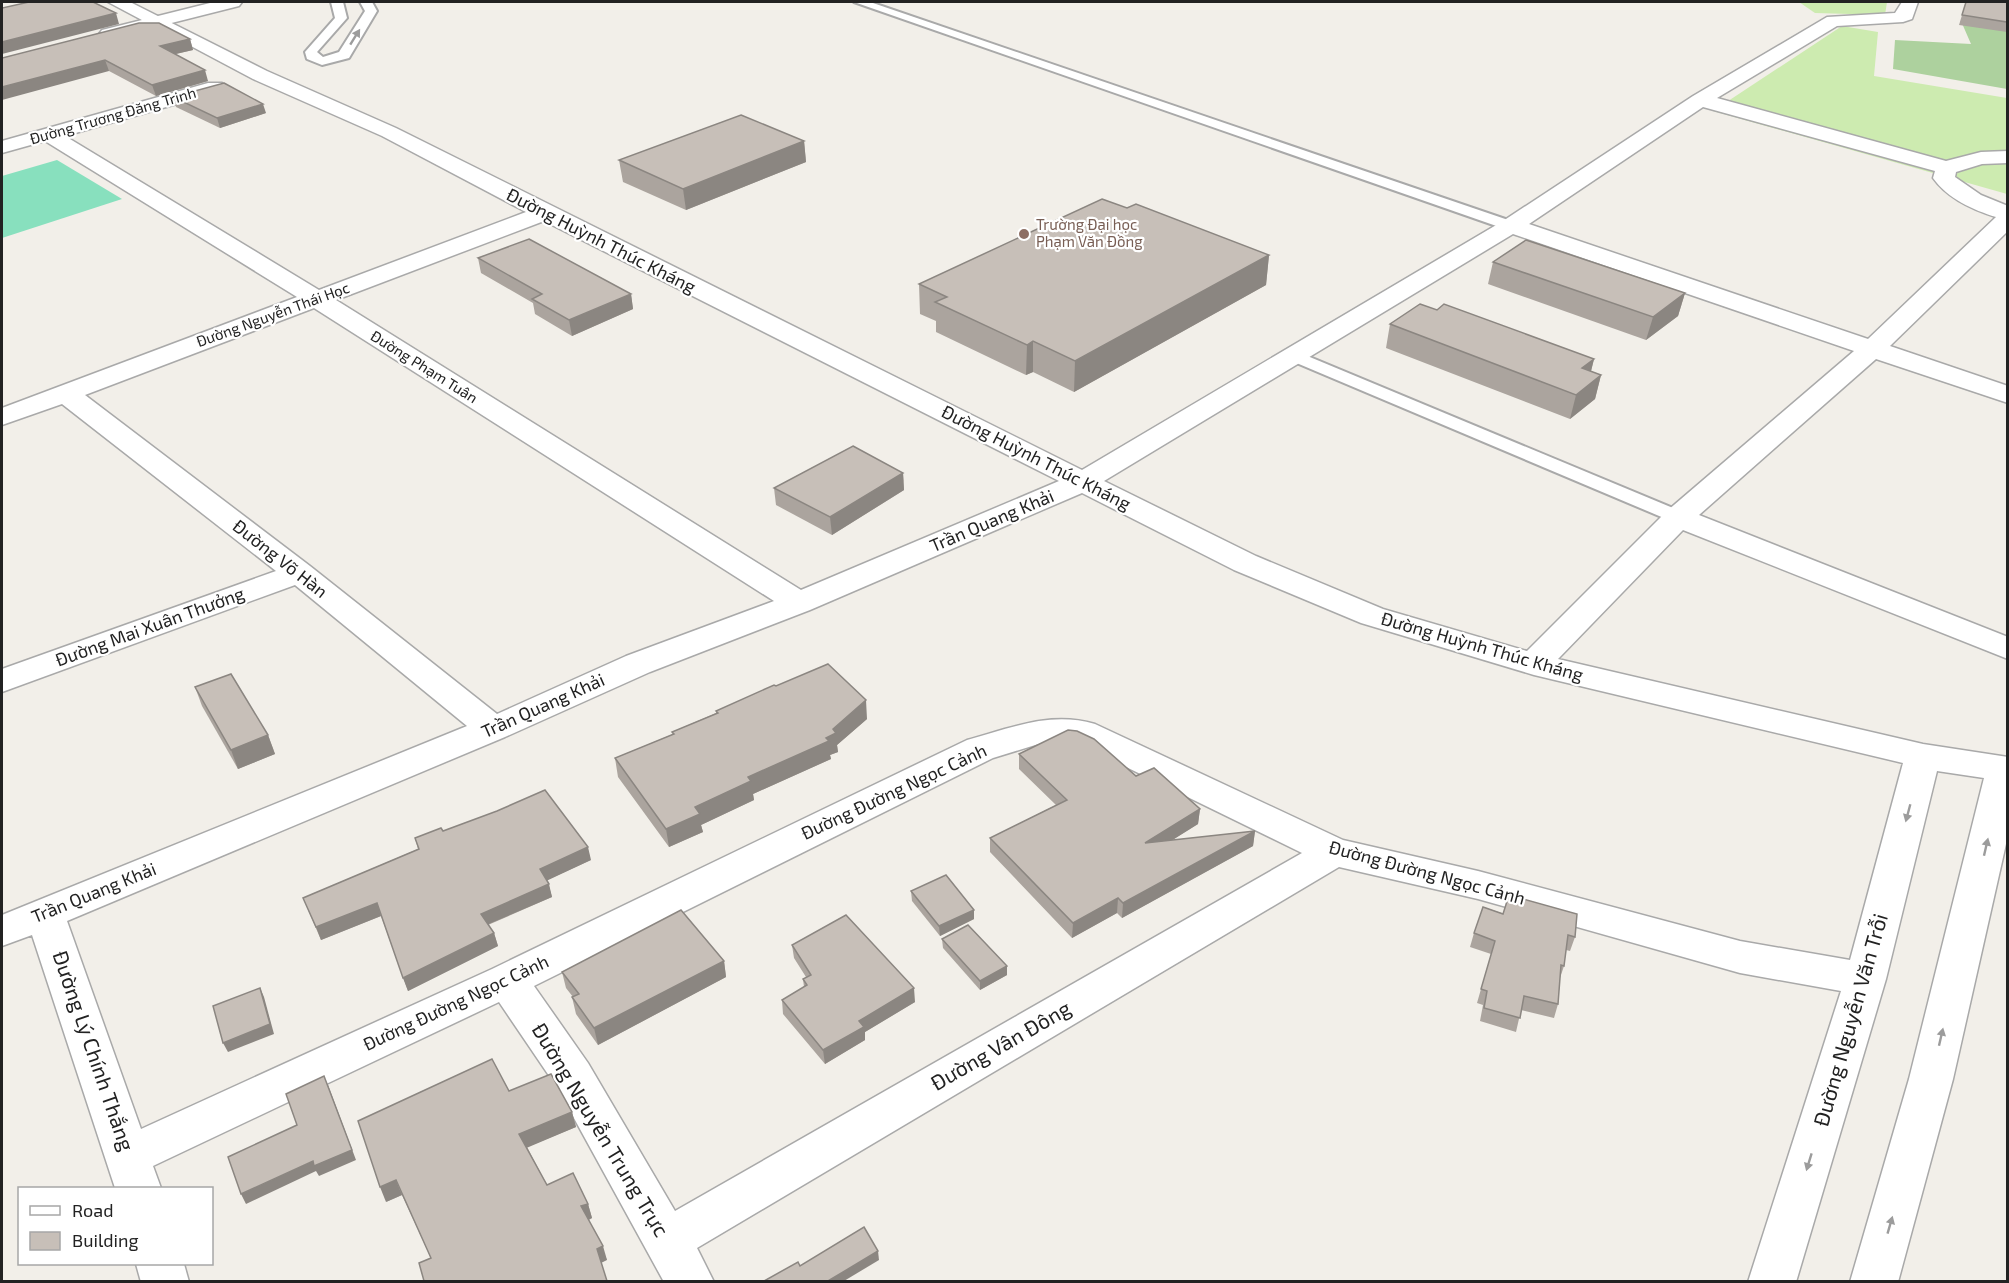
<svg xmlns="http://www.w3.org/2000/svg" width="2009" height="1283" font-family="'Exo 2',sans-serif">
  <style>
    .grass { fill: #cdebb0 }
    .forest { fill: #add19e }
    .pitch { fill: #88e0be }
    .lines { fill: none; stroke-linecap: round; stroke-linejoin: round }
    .service-casing { stroke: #a9a9a9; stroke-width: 4 }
    .minor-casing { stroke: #a9a9a9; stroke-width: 3 }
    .tertiary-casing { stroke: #a9a9a9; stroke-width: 3 }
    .service { fill: #fff; fill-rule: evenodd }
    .minor { fill: #fff; fill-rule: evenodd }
    .tertiary { fill: #fff; fill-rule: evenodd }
    .wall { fill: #aba49e }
    .shaded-wall { fill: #8b8681 }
    .building { fill: #c7bfb8; stroke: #8b8681; stroke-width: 1.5 }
    .oneway { fill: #9c9c9c }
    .education-dot { fill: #8d6e63; stroke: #fff; stroke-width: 2 }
    .labels { text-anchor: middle; stroke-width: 4.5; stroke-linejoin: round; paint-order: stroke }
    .far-street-label { font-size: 15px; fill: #222; stroke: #fff }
    .far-education-label { font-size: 15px; fill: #785e54; stroke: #fff; text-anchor: start }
    .street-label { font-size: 18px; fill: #222; stroke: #fff }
    .near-street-label { font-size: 21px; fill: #222; stroke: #fff }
  </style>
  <rect width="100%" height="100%" fill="#f2efe9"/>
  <g class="grass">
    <polygon points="1799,2 1887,2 1885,15 1815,13"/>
    <polygon points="1842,26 1878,32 1874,76 2007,98 2007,194 1713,111"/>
  </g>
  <polygon class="forest" points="1961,21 2007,28 2007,89 1893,69 1895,40 1971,44"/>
  <polygon class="pitch" points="57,160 122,199 2,238 2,176"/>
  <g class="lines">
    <defs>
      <g id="service">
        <polygon points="331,2 343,2 347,18 317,52 323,57 339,52 365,11 360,2 372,2 377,11 349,58 322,65 307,59 305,52 335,18"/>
        <polygon points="854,2 870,2 1517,223 1519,226 1511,231 1505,229"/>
        <polygon points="1293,350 1685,513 1688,517 1685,521 1671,521 1287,359 1284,355 1287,351"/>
      </g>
      <g id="minor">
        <path d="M108,2H130L267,71L396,128L1082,470L1503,221L1693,96L1827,17L1895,13L1902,2H1918L1912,19L1903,22L1837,26L1717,98L1946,161L1981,152L2008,151V163L1982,164L1956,172L1955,177L1981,195L2008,206V231L1890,346L2008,386V403L1876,359L1699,515L2008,637V659L1683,530L1558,659L1923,744L2008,757V835L1953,1079L1898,1282H1850L1909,1079L1984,778L1937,771L1886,979L1796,1282H1748L1841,991L1740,973L1478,899L1339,867L697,1248L714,1282H664L558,1089L499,1002L153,1166L161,1188H115L32,935L2,946V915L467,726L295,585L2,692V669L276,571L62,404L2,425V408L297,297L45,141L2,153V141L208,83H222L225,87L222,91L65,136L319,290L526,212L382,136L253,79ZM1703,107L1935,171L1933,178C1948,199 1973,210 1996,217L1868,339L1529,224ZM544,221L1059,481L801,590L336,300ZM1513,234L1854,351L1667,511L1527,651L1383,609L1256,556L1104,481ZM314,308L774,601L626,656L497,714L310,566L85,395ZM1082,493L1234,570L1361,623L1534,675L1903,763L1850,960L1740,941L1478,871L1343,840L1095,724C1050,711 1011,728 967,740L492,969L141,1129L67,921L505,737L650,672L810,610ZM1045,742L1077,743L1302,853L675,1211L588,1063L534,986L993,758Z"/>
        <polygon points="136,1264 184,1264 189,1282 141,1282"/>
      </g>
      <polygon id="tertiary" points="214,2 242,2 239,6 108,39 99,34 102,30"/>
    </defs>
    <use href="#service" class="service-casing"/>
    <use href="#minor" class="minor-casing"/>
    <use href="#tertiary" class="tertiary-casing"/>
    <use href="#service" class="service"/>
    <use href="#minor" class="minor"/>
    <use href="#tertiary" class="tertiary"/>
  </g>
  <g class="wall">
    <polygon points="1966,2 2007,2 2007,32 1959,25"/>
    <polygon points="190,39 193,50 175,54 208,81 156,96 109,71 2,58"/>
    <polygon points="173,97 266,113 220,128 176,107"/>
    <polygon points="804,141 806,162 686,210 623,182 619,160"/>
    <polygon points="1127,208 1269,255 1266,285 1074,392 1033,372 1026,375 936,332 936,321 920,314 919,284"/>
    <polygon points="478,258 631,294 633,309 572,336 535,314 533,303 481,273"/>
    <polygon points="1493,262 1685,293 1678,316 1646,340 1488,284"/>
    <polygon points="1437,310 1594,359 1591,371 1601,375 1595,399 1570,419 1386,348 1390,324"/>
    <polygon points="903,473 904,490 832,535 776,505 774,488"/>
    <polygon points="776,686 867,719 837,745 838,752 830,755 831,759 753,794 754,800 701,825 703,832 669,847 618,777 615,758 673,734 672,732 716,713 716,711"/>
    <polygon points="195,687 268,735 275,754 238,769 202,706"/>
    <polygon points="1019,754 1136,776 1200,809 1198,824 1172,840 1255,831 1253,846 1122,918 1117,913 1072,938 990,852 990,838 1056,805 1019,769"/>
    <polygon points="443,831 591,860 547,880 552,897 488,925 494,933 498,946 408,991 381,916 321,940 303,898 418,849 415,838"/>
    <polygon points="911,891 974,910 974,919 940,936 912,901"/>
    <polygon points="1483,907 1575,937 1570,951 1566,950 1564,966 1560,978 1558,1004 1554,1018 1521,1010 1516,1032 1480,1021 1483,1005 1477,1003 1491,954 1470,947 1474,933"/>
    <polygon points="942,939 1007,975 980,990 943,948"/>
    <polygon points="792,945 915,1002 865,1032 865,1040 825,1064 783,1014 782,1000 804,987 803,979 806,977 794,958"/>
    <polygon points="724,961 726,977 598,1045 576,1014 572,997 573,997 566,988 562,972"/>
    <polygon points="509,1091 572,1112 576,1127 527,1147 547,1185 588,1204 592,1218 589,1220 607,1260 431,1258 402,1195 386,1202"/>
  </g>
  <g class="shaded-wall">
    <polygon points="116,13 119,24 2,54 2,42"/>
    <polygon points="190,39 193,50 163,57 160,46"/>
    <polygon points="105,60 109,71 2,100 2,87"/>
    <polygon points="205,70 208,81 156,96 152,85"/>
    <polygon points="263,104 266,113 220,128 217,118"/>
    <polygon points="804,141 806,162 686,210 683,189"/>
    <polygon points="1269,255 1266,285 1074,392 1075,361"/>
    <polygon points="1685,293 1678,316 1646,340 1653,317"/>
    <polygon points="631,294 633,309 572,336 569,320"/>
    <polygon points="1033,341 1033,372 1026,375 1027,345"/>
    <polygon points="1594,359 1588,383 1582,368"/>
    <polygon points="1601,375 1595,399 1570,419 1576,395"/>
    <polygon points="903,473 904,490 832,535 830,517"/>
    <polygon points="866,700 867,719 837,745 838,752 830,755 831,759 753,794 754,800 701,825 703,832 669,847 666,829 695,807 748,777 826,738 833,729"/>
    <polygon points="268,735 275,754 238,769 231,750"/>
    <polygon points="1200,809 1198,824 1144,858 1145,843"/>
    <polygon points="1255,831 1253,846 1122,918 1123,903"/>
    <polygon points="588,847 591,860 544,882 540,869"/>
    <polygon points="549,884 552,897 484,926 481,914"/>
    <polygon points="1118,898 1117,913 1072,938 1073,923"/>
    <polygon points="377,903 381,916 321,940 316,927"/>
    <polygon points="974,910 974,919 940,936 939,926"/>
    <polygon points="494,933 498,946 408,991 403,978"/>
    <polygon points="724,961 726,977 598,1045 594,1028"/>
    <polygon points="1007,966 1007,975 980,990 980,981"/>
    <polygon points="260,988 264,997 274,1034 228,1052 223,1043"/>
    <polygon points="914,988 915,1002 865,1032 865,1040 825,1064 823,1050 859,1021"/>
    <polygon points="328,1085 356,1160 319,1176 316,1171 246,1204 241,1194 313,1161"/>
    <polygon points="572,1112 576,1127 524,1149 519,1134"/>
    <polygon points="396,1180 402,1195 386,1202 380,1187"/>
    <polygon points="588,1204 592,1218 585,1221 581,1206"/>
    <polygon points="603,1246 607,1260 601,1263 597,1249"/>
    <polygon points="878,1251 879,1260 844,1281 828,1281"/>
  </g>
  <g class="building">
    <polygon points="29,2 93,2 116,13 2,42 2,8"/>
    <polygon points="1966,2 2007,2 2007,22 1962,15"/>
    <polygon points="139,23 159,23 190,39 160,46 205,70 152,85 105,60 2,87 2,58"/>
    <polygon points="224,83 263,104 217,118 173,97"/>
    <polygon points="741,115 804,141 683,189 619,160"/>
    <polygon points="1102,199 1127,208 1136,204 1269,255 1075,361 1033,341 1027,345 935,302 947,297 919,284"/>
    <polygon points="529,239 631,294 569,320 532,299 542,294 478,258"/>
    <polygon points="1526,240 1685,293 1653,317 1493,262"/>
    <polygon points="1420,304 1437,310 1444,304 1594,359 1582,368 1601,375 1576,395 1390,324"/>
    <polygon points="853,446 903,473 830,517 774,488"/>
    <polygon points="828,664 866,700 833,729 836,733 826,738 829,741 748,777 751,781 695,807 700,814 666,829 615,758 674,734 672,732 718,713 716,711 774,685 776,686"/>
    <polygon points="231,674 268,735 231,750 195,687"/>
    <polygon points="1068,730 1077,731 1094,739 1136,776 1154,768 1200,809 1145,843 1255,831 1123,903 1118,898 1073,923 990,838 1067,800 1019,754"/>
    <polygon points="545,790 588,847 540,869 549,884 481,914 494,933 403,978 377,903 316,927 303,898 419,849 415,838 441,828 443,831 497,811"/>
    <polygon points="946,875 974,910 939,926 911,891"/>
    <polygon points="1509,895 1577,914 1575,937 1568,935 1564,966 1561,965 1558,1004 1524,996 1520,1018 1484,1008 1487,991 1481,989 1495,941 1474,933 1483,907 1503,914"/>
    <polygon points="681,910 724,961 594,1028 572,997 579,994 562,972"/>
    <polygon points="846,915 914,988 859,1021 864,1027 823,1050 782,1000 807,985 803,979 811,975 792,945"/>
    <polygon points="968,925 1007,966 980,981 942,939"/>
    <polygon points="260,988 270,1024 223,1043 213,1006"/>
    <polygon points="492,1059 509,1091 551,1074 572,1112 519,1134 547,1185 573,1173 588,1204 581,1206 603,1246 597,1249 607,1281 424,1281 419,1263 431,1258 396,1180 380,1187 358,1121"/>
    <polygon points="324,1076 352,1150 314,1166 313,1161 241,1194 228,1157 297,1125 286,1094"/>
    <polygon points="864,1227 878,1251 828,1281 764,1281 798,1262 800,1266"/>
  </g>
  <defs><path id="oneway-solid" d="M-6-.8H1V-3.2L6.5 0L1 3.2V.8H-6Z" transform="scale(1.5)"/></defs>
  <g class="oneway">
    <use href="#oneway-solid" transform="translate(355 37) rotate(-58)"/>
    <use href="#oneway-solid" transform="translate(1908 813) rotate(105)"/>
    <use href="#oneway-solid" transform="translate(1986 847) rotate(-77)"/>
    <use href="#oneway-solid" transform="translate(1941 1037) rotate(-77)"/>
    <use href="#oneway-solid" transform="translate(1809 1162) rotate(107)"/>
    <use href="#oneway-solid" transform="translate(1890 1225) rotate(-74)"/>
  </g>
  <circle class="education-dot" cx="1024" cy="234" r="6"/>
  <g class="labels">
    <g class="far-street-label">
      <text transform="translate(113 116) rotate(-16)" y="5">Đường Trương Đăng Trinh</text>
      <text transform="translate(273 315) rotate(-20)" y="5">Đường Nguyễn Thái Học</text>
      <text transform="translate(424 367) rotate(32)" y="5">Đường Phạm Tuân</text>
    </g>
    <g class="far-education-label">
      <text x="1036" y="230">Trường Đại học<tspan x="1036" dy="17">Phạm Văn Đồng</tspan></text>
    </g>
    <g class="street-label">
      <text transform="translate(601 241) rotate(27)" y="6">Đường Huỳnh Thúc Kháng</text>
      <text transform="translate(1036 458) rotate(27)" y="6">Đường Huỳnh Thúc Kháng</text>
      <text transform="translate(992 521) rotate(-23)" y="6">Trần Quang Khải</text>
      <text transform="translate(280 559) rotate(38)" y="6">Đường Võ Hàn</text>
      <text transform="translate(150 627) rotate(-20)" y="6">Đường Mai Xuân Thưởng</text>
      <text transform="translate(1482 647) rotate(16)" y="6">Đường Huỳnh Thúc Kháng</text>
      <text transform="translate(543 706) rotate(-24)" y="6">Trần Quang Khải</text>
      <text transform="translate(894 792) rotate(-25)" y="6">Đường Đường Ngọc Cảnh</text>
      <text transform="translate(1427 873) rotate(15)" y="6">Đường Đường Ngọc Cảnh</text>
      <text transform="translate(94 893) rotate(-22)" y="6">Trần Quang Khải</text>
      <text transform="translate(456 1003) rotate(-25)" y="6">Đường Đường Ngọc Cảnh</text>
    </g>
    <g class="near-street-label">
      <text transform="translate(1851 1020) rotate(-74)" y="7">Đường Nguyễn Văn Trỗi</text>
      <text transform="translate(1001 1046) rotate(-30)" y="7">Đường Vân Đông</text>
      <text transform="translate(93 1051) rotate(71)" y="7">Đường Lý Chính Thắng</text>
      <text transform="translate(600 1130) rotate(59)" y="7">Đường Nguyễn Trung Trực</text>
    </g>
  </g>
  <rect width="2009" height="1283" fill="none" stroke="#222222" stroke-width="6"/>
  <rect x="18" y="1187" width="195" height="78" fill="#ffffff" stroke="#a7a7a7" stroke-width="1.5"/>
  <rect x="30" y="1206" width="30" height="9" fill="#ffffff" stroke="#a7a7a7" stroke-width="1.5"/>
  <text x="72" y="1217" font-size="18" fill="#222222">Road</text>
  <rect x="30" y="1232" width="30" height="18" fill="#c7bfb8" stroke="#a7a7a7" stroke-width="1.5"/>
  <text x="72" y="1247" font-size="18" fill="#222222">Building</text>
</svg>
